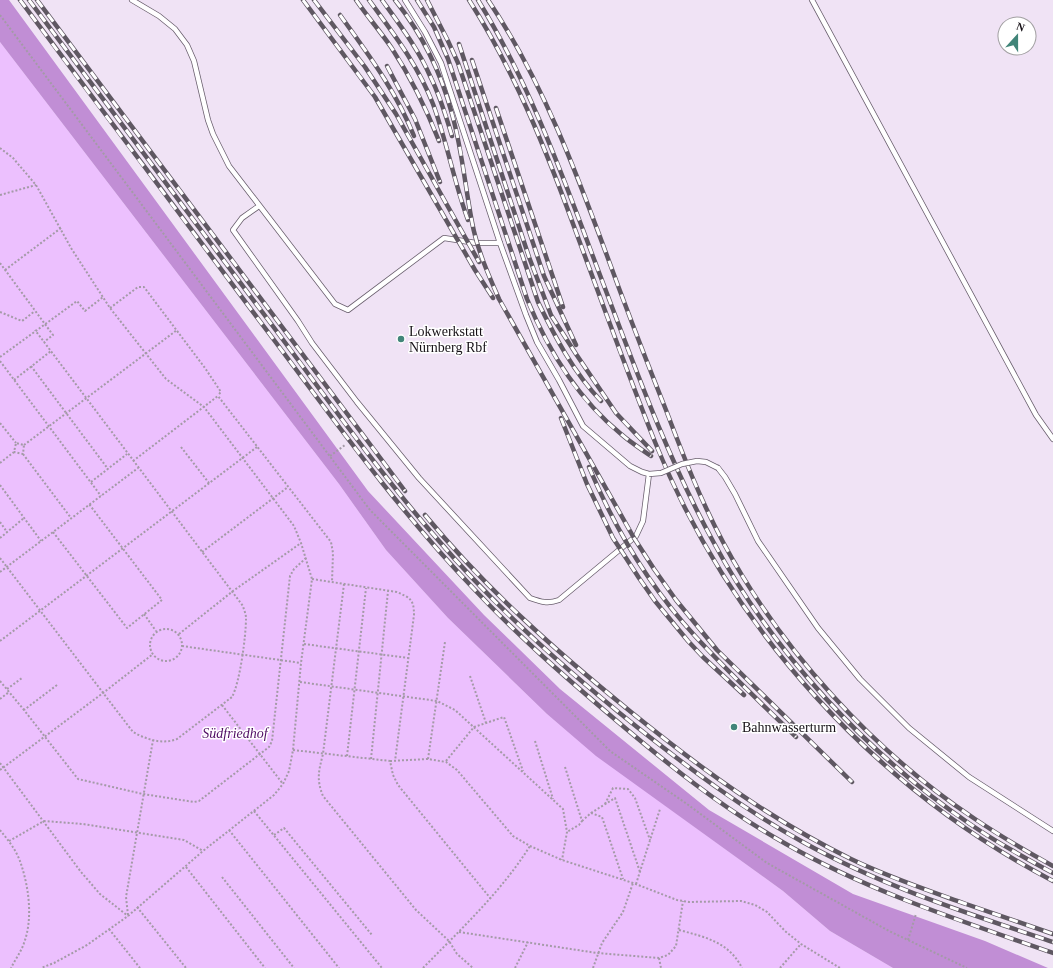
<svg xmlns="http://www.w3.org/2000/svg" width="1053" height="968" font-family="Georgia,serif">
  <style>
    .green { fill: #ecc0fe }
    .forest { fill: #c18ed5 }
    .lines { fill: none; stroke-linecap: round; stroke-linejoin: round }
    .lane-casing { stroke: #695e6d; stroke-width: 6 }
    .path { stroke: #a49aa7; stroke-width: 2; stroke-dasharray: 2 2; stroke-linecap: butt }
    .lane { stroke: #fff; stroke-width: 4.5 }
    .rail-casing { stroke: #5f5862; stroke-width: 4.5 }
    .rail { stroke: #fff; stroke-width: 3; stroke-dasharray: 9; stroke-linecap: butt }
    .lane-bridge-casing { stroke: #695e6d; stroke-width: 6; stroke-linecap: butt }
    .lane-bridge { stroke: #fff; stroke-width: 4.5 }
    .poi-dot { fill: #418579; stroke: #fff; stroke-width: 1.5 }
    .labels { text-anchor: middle; stroke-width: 3; stroke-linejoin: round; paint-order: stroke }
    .poi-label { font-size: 14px; fill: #161117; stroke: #fff; text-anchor: start }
    .park-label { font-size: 14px; font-style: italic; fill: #500d64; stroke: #fff }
  </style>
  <rect width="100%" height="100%" fill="#f0e3f5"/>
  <polygon class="green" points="0,42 339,484 386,550 448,618 547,714 596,755 783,891 830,931 893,968 0,968"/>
  <polygon class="forest" points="0,0 9,0 368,491 484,615 560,689 709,810 853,894 985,941 1048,968 893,968 830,931 783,891 596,756 547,714 448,618 386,550 339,484 0,42"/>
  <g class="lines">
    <defs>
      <g id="lane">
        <path d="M132,0L159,16L175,29L187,45L194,61L208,120L213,134L229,166L335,304L348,310L444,238L476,243H500L526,315L537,342L559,380L583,426L630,466L642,472L649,474L643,521L636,536L559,600C548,604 541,602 530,598L419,478L357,402L312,343L298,321L233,230L242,218L259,206"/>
        <polyline points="405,0 425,32 441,63 500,243"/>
        <polyline points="812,0 1036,415 1053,439"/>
        <polyline points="718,468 725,477 735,494 758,541 818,628 860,679 909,728 969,777 1053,831"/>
      </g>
    </defs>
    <use href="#lane" class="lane-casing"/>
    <g class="path">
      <polyline points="0,15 370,510 610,751 687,804 767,863 889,931 967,968"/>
      <polyline points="0,148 13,158 36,185 71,248 110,308 166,379 204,407 294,526 301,543 312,579 301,663 293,750 289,771 283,784 274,795 203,851 128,916 87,945 54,963 41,968"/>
      <polyline points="0,195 36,185"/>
      <polyline points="0,263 53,335 44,342"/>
      <polyline points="5,270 61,228"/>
      <polyline points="110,308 138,287 144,287 205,368 221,392 218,395"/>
      <polyline points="0,312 22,321 35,311"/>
      <polyline points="0,357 77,301 85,311 103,297"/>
      <polyline points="0,361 101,496"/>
      <polyline points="31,366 108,469"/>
      <polyline points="14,380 51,351"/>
      <polyline points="0,423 16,443"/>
      <polyline points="24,445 177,330"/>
      <polyline points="181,447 209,483"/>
      <polyline points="23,454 71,518"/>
      <polyline points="330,456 345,445"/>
      <polyline points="133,461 218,396 331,542 333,553 332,582"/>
      <polyline points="0,463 14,452 16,443 24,445 23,454 14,452"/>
      <polyline points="91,482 127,454"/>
      <polyline points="0,485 41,541"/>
      <polyline points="0,522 7,532"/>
      <polyline points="53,532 127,628 162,600 89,504"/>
      <polyline points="0,538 24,518"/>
      <polyline points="202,552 288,487"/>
      <path d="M0,558L133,732C146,739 161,745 177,739L232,697C240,682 246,636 246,618C246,614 244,610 243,606L35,330"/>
      <polyline points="0,572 138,468"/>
      <path d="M312,579L397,592C410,598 414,599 414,615L395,761"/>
      <path d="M344,584L323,754C319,770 316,779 323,796L416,910L449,941L457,954L473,968"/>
      <polyline points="144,614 156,631"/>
      <circle cx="166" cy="645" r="16"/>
      <polyline points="179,634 233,591 301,543"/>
      <polyline points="0,641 257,447"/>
      <polyline points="304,644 408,658"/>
      <polyline points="182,646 301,663"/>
      <polyline points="470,676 486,723"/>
      <polyline points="0,681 24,710"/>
      <polyline points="300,682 437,701 455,710 563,809 567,832 562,860"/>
      <polyline points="57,685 24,710 78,779 143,794 194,802 199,801 269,747 272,741 290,576 294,569 306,558"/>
      <polyline points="7,689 22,678"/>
      <polyline points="0,699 9,692"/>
      <polyline points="222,705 283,784"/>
      <polyline points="535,741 553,799"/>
      <polyline points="293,750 390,761 393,775 398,785 491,899"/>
      <polyline points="347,756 366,588"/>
      <polyline points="371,759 388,591"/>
      <polyline points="428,759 445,642"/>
      <polyline points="390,761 428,759 446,762 457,770 513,836 530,846 562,860 633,883 677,900 689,902 741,901 755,905 767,912 785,931 801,944 840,968"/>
      <polyline points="446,761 474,727 504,717 523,771"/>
      <polyline points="0,763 81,872 100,894 128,916"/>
      <polyline points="565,767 582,821 579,825 567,832"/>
      <polyline points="0,770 103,693 153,654"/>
      <polyline points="605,804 613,788 628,789 635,798 650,840"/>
      <polyline points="254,811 382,968"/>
      <polyline points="591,813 615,798 640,872"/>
      <polyline points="582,821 591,813 602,817 623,879"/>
      <path d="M0,830C8,840 17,851 21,864C29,888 33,919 24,943C21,952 15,960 11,968"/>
      <polyline points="229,830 339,968"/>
      <polyline points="274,835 284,828 372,935"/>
      <polyline points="9,841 44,821 83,824 184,840 203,851"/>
      <polyline points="186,867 265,968"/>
      <polyline points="222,877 294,968"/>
      <polyline points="636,884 660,809"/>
      <polyline points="137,907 186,968"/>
      <polyline points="128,915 126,897 153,740"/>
      <polyline points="109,929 140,968"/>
      <path d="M679,930C705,937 729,942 742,968"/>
      <polyline points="459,932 597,953 659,958 668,955 676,946 683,901"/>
      <polyline points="908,940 916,914"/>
      <polyline points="659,958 661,968"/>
      <path d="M423,968C461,929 501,892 530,846"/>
      <polyline points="515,968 528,942"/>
      <polyline points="593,968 602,943 623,912 633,883"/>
      <polyline points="780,968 801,944"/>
    </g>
    <use href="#lane" class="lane"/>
    <defs>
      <g id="rail">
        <path d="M20,0C100,108 181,216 262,324C330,414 395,507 474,589C517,635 564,676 611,716C666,763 723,809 786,844C870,892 962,921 1053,953"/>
        <path d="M29,0C106,103 183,206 260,309C319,387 375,468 439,541C498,610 566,670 637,727C690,769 743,809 801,841C881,886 967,913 1053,942"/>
        <polyline points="37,0 405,491"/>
        <polyline points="303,0 375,97 475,270 493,298"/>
        <polyline points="314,0 365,67 396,114 479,262"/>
        <path d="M356,0C367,16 380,31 391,47C410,76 426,108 439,141"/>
        <path d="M369,0C393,33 418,65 433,104C447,142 454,182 468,220"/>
        <path d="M382,0C400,25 419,50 431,78C440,96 446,116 452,136"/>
        <path d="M395,0C422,34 441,72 452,114C462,149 465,186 472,222C477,249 488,274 499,299L634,538L654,569L676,600L717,650L852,782"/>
        <path d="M417,0L434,27L448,59L527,299C548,350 577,398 621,434C630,442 641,449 651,456"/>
        <path d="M427,0L448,41L458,63L538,302C555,337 574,373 601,401"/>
        <path d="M469,0C515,72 547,152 576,232C602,302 627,372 655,442C730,628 875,788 1053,881"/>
        <path d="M478,0C534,91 568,191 606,291C638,376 670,463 714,543C772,651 868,755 970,824C996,842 1025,858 1053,873"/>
        <path d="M488,0C548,89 583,191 620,291C635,331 650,370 666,410C683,455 700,499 723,542C780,649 874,752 975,819C1000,836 1026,851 1053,866"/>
        <path d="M340,15C368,54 396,91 414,136"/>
        <polyline points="459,44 529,257 551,315 576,354 616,413 652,451"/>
        <polyline points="472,60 544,276 576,345"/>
        <polyline points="387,66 415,119 440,182"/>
        <polyline points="496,108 563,307"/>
        <polyline points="561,418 587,484 613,538 639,578 655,601 688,641 703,657 744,695"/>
        <path d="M589,467C615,529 650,587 695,636C727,671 762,704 796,737"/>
        <path d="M425,515C486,589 557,652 631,712C700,768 771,820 851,859C888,877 927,890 966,904C995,914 1024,924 1053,934"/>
      </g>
    </defs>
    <use href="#rail" class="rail-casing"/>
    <use href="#rail" class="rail"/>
    <defs>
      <polyline id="lane-bridge" points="649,474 661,473 682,464 697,461 706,462 718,468"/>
    </defs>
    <use href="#lane-bridge" class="lane-bridge-casing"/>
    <use href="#lane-bridge" class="lane-bridge"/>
  </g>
  <g class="poi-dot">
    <circle cx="401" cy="339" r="4"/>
    <circle cx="734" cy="727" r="4"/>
  </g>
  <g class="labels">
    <g class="poi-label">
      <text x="409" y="336">Lokwerkstatt<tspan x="409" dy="16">Nürnberg Rbf</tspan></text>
      <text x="742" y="732">Bahnwasserturm</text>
    </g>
    <g class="park-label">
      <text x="235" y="738">Südfriedhof</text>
    </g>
  </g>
  <g transform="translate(1017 36) rotate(21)"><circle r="19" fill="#ffffff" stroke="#a2a0a2"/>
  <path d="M0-3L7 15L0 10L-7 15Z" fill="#418579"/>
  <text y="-6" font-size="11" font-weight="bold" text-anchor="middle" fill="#161117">N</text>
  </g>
</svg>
